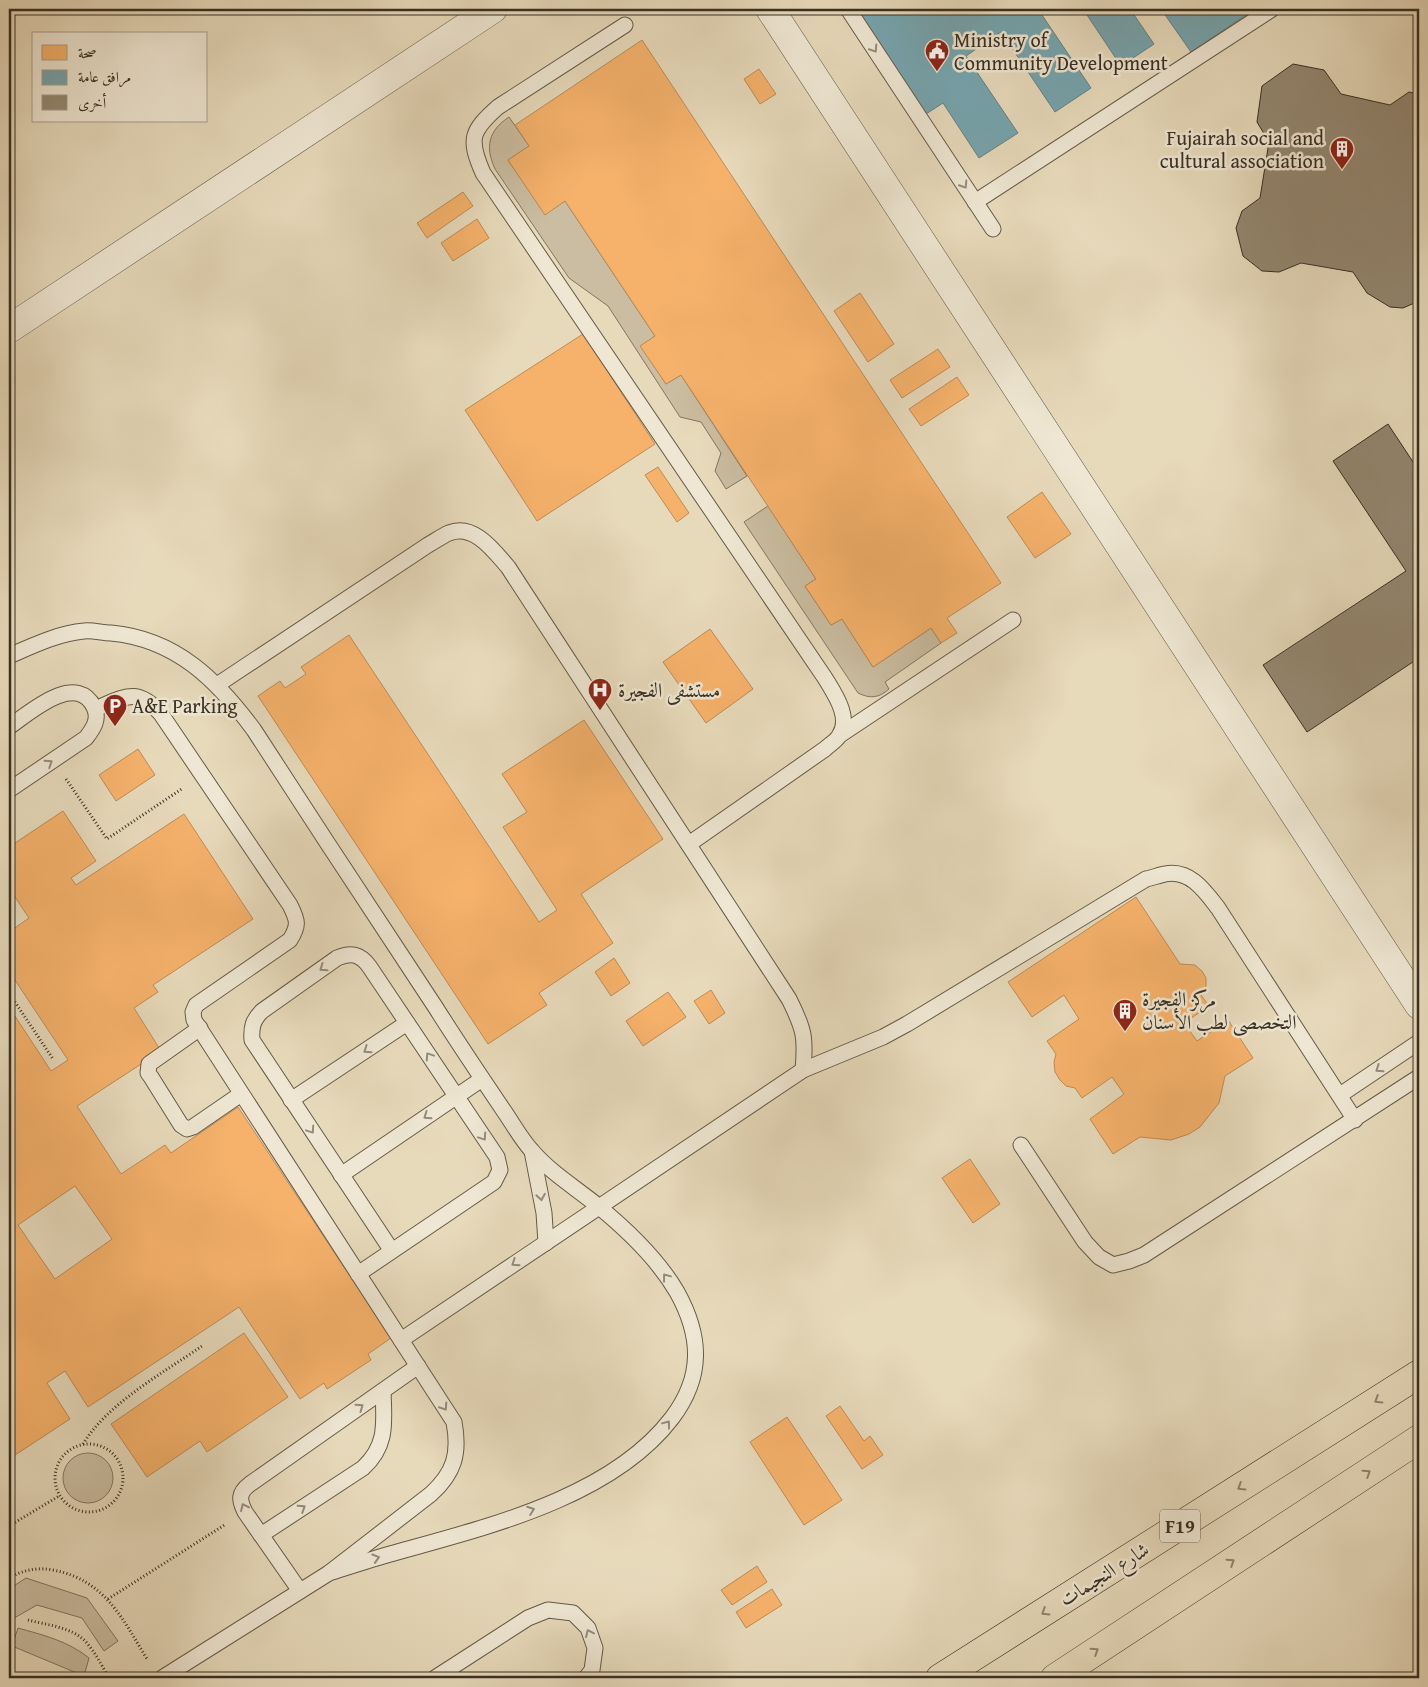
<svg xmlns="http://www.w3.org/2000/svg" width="1428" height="1687" font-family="'Gentium Book Plus',Amiri,serif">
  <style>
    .green { fill: #cabda1; stroke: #827662 }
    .health { fill: #f6b26b; stroke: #be8b55; fill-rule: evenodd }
    .public { fill: #76a5af; stroke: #648285 }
    .building { fill: #948872; stroke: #3a3023 }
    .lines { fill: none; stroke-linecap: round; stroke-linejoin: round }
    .lane-casing { stroke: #655a49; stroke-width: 17 }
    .street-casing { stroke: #655a49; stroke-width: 29 }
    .primary-casing { stroke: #3a3023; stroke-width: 29 }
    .path { stroke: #3a3023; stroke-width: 3; stroke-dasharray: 1 2.5; stroke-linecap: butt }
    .lane { stroke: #efe7d3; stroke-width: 15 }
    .street { stroke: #efe7d3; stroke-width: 28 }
    .primary { stroke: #e7dabb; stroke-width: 28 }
    .oneway { stroke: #948c7b }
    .oneway2 { stroke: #90856f }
    .labels { text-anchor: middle; stroke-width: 5; stroke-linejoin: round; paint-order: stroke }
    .shield { fill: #efe7d3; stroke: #706758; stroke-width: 1 }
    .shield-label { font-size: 19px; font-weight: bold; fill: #3a3023 }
    .poi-label { font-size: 20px; fill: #3a3023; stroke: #efe7d3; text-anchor: start }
    .street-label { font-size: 20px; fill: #3a3023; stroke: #efe7d3 }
  </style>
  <rect width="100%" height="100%" fill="#e7dabb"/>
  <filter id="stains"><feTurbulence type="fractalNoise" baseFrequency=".004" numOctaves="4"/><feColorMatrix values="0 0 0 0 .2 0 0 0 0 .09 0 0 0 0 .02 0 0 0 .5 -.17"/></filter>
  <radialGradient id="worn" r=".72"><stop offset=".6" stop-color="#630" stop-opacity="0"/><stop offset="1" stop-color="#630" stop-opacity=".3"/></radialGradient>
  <g class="green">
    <path d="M509,117L529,146L508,160L545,214L565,201L655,336L641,346L666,384L681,375L747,476L726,489L715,471L721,453L701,422L680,417L608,306L569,278L495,169C485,147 488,131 509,117Z"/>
    <path d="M768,506L816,579L805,586L831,625L842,619L873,667L931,628L941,643L885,682L889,689C879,698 870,699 858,693L744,522Z"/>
    <circle cx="88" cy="1478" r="25"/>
    <polygon points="26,1578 87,1598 118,1641 104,1651 82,1618 37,1605 9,1621 9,1589"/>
    <path d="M18,1628C43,1635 68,1641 89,1658L84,1676L12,1646Z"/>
  </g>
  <g class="health">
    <polygon points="642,40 1001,583 947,618 957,633 941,643 931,628 873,667 842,619 831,625 805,586 816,579 681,375 666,384 640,346 655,336 565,201 545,215 508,160 529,146 515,125"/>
    <polygon points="759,69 776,94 760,104 744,79"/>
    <polygon points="463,192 473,206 427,238 417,223"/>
    <polygon points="477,219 489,238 453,261 441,243"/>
    <polygon points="860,293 894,344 868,362 834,311"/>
    <polygon points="583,334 655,444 537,521 465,410"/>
    <polygon points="938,349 950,367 902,398 890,380"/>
    <polygon points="957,377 969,395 921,426 909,409"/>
    <polygon points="658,467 689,513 677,522 645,475"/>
    <polygon points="1042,492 1071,534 1035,558 1007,517"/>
    <polygon points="710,629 753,689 706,723 663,662"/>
    <polygon points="349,635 539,922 557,910 503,827 527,812 502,774 584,720 663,839 581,894 613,943 539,993 547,1005 488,1044 258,696 280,681 285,688 306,674 301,667"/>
    <polygon points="138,749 155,775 116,801 99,775"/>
    <path d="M63,811L96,861L71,878L76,885L184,814L253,919L153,985L158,992L134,1008L161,1051L77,1106L121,1174L165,1145L171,1153L238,1107L391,1338L368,1354L371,1360L327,1389L324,1383L300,1399L239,1307L88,1407L65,1371L47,1383L70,1419L9,1459V1007L51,1071L68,1060L9,971V932L29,918L9,888V847ZM75,1186L112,1239L55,1279L18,1225Z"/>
    <polygon points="1136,897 1180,964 1195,965 1202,971 1206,978 1206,987 1201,995 1209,1006 1184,1023 1197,1041 1228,1020 1253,1058 1225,1076 1219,1103 1200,1127 1189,1134 1171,1140 1140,1137 1113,1154 1090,1119 1124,1094 1112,1077 1082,1098 1075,1088 1066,1086 1060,1080 1055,1072 1054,1062 1056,1054 1047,1041 1079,1019 1064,995 1032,1017 1008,982"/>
    <polygon points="614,958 630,983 611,996 595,972"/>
    <polygon points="711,990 725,1013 709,1024 694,1001"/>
    <polygon points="668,992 686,1017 643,1046 626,1021"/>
    <polygon points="970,1159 1000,1204 973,1223 942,1178"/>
    <polygon points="244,1333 288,1397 207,1452 200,1441 147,1477 111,1424"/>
    <polygon points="840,1406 864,1441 870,1436 883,1455 862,1469 826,1416"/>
    <polygon points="787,1417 842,1500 804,1525 750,1442"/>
    <polygon points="757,1566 767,1582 732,1605 721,1590"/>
    <polygon points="772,1589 782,1605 746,1628 736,1612"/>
  </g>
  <g class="public">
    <polygon points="856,9 1038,9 1091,88 1055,112 1001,32 966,56 1018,133 979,158 943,103 926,114"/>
    <polygon points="1083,9 1130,9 1154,44 1121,66"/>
    <polygon points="1161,9 1255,9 1191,52"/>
  </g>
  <g class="building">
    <polygon points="1293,64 1324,70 1341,94 1390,105 1409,92 1419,94 1419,301 1403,308 1390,307 1367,293 1353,272 1301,263 1279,272 1262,271 1243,256 1236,228 1242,211 1260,198 1269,142 1257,122 1262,86"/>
    <polygon points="1388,424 1419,471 1419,658 1307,732 1263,665 1406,571 1333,461"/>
  </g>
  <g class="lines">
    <defs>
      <g id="lane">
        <polyline points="848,9 993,229"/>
        <path d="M625,25L498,107C471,131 468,139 483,173L825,678C834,693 852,718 839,736C836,741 829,745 825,749L689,844"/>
        <polyline points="975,202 1272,9"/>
        <path d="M9,656C32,646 59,633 84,631C93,630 102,633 111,633C176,639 217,680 254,730C314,823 375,916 436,1008C458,1043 481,1077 504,1111C513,1124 521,1139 532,1151C551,1173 576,1188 598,1206C626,1229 659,1261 677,1292C702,1337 703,1377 672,1418C611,1498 486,1527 394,1553C372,1559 351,1566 329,1573"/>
        <path d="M217,685L428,545C435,541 442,536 449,533C474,523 494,551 508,567L789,999C804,1029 806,1037 803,1070"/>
        <path d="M95,709C125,697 137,686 161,714L290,905C298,921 299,925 290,940L196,1005L193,1012L194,1020L454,1422C460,1454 454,1473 431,1494L329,1573L162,1678"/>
        <path d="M9,727C29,713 76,671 94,707C100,719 93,729 86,738L9,790"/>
        <polyline points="840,735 1013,620"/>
        <polyline points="200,1028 149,1064 148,1073 151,1077 181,1125 187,1129 193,1127 241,1094"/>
        <polyline points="1340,1095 1419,1042"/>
        <polyline points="291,1100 407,1023"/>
        <polyline points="1021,1145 1085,1242 1099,1257 1113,1265 1129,1261 1144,1255 1419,1077"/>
        <polyline points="532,1151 544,1213 546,1243"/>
        <polyline points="341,1175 482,1079"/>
        <path d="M358,1274L494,1182L500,1170L497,1157L369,966C360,954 351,952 337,958L262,1011C253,1020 251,1027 252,1040L392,1251"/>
        <path d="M401,1340L803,1070L883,1037L907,1024L1146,879C1152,878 1159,875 1165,874C1190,869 1205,891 1218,908L1355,1120"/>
        <path d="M261,1535L363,1468C388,1445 384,1422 383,1391"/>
        <path d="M300,1591L245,1512C239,1500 238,1493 250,1484L418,1366"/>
        <polyline points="435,1678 528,1618 548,1610 573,1613 588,1628 595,1648 592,1670 586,1678"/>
      </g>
      <g id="street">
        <polyline points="770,9 1419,1005"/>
        <polyline points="9,329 493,9"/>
      </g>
      <g id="primary">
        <polyline points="940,1678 1419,1374"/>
        <polyline points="1055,1678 1419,1439"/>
      </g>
    </defs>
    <use href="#lane" class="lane-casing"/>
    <use href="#street" class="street-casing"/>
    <use href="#primary" class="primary-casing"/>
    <g class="path">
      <polyline points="66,779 107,839 183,788"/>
      <polyline points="9,993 53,1059"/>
      <circle cx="89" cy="1478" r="34"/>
      <path d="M83,1444C108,1403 163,1373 202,1346"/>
      <polyline points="9,1526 59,1496"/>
      <path d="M9,1578C23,1570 37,1567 53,1570C105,1580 122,1618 147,1659"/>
      <polyline points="108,1599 226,1524"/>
      <path d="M28,1620C47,1625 72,1627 86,1642C95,1652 102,1666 109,1678"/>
    </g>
    <use href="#lane" class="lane"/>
    <use href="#street" class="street"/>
    <use href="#primary" class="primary"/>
  </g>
  <defs><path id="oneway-chevron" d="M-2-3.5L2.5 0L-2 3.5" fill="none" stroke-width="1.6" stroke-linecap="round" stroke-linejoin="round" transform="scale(1.25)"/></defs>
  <g class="oneway">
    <use href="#oneway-chevron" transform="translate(874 49) rotate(57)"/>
    <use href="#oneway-chevron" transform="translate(964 185) rotate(57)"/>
    <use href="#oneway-chevron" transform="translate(49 763) rotate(-33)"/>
    <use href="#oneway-chevron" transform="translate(323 968) rotate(145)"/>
    <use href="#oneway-chevron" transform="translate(367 1050) rotate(146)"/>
    <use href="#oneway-chevron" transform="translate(429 1056) rotate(-124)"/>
    <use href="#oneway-chevron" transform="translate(1379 1069) rotate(146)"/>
    <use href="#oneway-chevron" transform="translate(427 1116) rotate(145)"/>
    <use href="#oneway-chevron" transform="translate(311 1130) rotate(56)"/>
    <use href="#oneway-chevron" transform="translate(483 1137) rotate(56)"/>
    <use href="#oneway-chevron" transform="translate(541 1197) rotate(81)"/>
    <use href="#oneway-chevron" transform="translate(515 1263) rotate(146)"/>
    <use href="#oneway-chevron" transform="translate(666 1277) rotate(-127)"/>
    <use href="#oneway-chevron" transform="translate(360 1407) rotate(-35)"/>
    <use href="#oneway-chevron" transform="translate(444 1407) rotate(57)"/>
    <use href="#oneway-chevron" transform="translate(667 1424) rotate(-53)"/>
    <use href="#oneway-chevron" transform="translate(244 1507) rotate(-115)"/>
    <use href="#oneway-chevron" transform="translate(302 1508) rotate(-33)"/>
    <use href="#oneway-chevron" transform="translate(531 1510) rotate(-20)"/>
    <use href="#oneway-chevron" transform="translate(376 1558) rotate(-17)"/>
    <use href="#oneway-chevron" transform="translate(589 1633) rotate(-115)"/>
  </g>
  <g class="oneway2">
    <use href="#oneway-chevron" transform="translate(1378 1400) rotate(148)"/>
    <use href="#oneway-chevron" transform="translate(1367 1473) rotate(-33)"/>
    <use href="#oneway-chevron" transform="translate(1241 1487) rotate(148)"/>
    <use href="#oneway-chevron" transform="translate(1231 1562) rotate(-33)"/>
    <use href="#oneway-chevron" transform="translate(1045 1612) rotate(148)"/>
    <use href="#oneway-chevron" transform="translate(1095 1651) rotate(-33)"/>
  </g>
  <defs>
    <symbol id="civic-pin" viewBox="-11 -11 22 30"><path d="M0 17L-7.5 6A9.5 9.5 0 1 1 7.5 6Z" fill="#8f2418" stroke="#efe7d3"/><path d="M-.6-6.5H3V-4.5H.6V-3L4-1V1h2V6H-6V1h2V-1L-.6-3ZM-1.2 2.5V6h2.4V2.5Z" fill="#fff"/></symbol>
    <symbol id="building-pin" viewBox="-11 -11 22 30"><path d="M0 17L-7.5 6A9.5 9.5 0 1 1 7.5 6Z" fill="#8f2418" stroke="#efe7d3"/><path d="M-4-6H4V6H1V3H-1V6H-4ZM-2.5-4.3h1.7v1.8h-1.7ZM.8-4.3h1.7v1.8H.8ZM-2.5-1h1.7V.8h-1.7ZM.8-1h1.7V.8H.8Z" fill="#fff"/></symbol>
    <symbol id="hospital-pin" viewBox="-11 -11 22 30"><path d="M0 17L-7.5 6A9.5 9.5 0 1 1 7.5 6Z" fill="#8f2418" stroke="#efe7d3"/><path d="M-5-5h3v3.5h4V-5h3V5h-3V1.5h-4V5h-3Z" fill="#fff"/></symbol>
    <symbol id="parking-pin" viewBox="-11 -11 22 30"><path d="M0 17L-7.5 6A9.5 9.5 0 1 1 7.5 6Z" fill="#8f2418" stroke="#efe7d3"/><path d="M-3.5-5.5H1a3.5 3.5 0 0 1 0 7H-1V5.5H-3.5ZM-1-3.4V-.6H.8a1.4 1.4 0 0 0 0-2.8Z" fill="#fff"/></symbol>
  </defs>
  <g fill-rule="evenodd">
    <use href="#civic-pin" x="923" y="37" width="28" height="38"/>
    <use href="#building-pin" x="1328" y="135" width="28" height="38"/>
    <use href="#hospital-pin" x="586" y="676" width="28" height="38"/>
    <use href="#parking-pin" x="101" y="692" width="28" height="38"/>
    <use href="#building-pin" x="1111" y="997" width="28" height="38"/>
  </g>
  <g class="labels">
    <rect class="shield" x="1160" y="1509.5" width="40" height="33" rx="4"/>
    <g class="shield-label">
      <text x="1180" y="1533">F19</text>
    </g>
    <g class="poi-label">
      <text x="954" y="47">Ministry of<tspan x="954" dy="23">Community Development</tspan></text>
      <text x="1324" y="145" text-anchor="end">Fujairah social and<tspan x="1324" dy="23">cultural association</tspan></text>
      <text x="618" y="697">مستشفى الفجيرة</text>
      <text x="132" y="713">A&amp;E Parking</text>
      <text x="1142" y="1006">مركز الفجيرة<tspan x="1142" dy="23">التخصصى لطب الأسنان</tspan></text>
    </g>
    <g class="street-label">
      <text transform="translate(1104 1574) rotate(-32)" y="7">شارع النجيمات</text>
    </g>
  </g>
  <rect width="1428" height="1687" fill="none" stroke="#e7dabb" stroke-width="30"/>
  <rect x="10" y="10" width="1408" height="1667" fill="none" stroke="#3a3023" stroke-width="2.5"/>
  <rect x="15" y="15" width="1398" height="1657" fill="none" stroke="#3a3023"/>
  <rect x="32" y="32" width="175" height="90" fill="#efe7d3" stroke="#a79e8d"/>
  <rect x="42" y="45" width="25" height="15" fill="#f6b26b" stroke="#a79e8d"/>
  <text x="78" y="58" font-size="15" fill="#3a3023">صحة</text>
  <rect x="42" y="70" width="25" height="15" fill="#76a5af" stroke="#a79e8d"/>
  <text x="78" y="82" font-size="15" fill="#3a3023">مرافق عامة</text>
  <rect x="42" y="95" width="25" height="15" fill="#948872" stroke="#a79e8d"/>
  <text x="78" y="108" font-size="15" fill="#3a3023">أخرى</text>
  <rect width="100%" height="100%" filter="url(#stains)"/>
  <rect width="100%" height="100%" fill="url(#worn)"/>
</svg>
